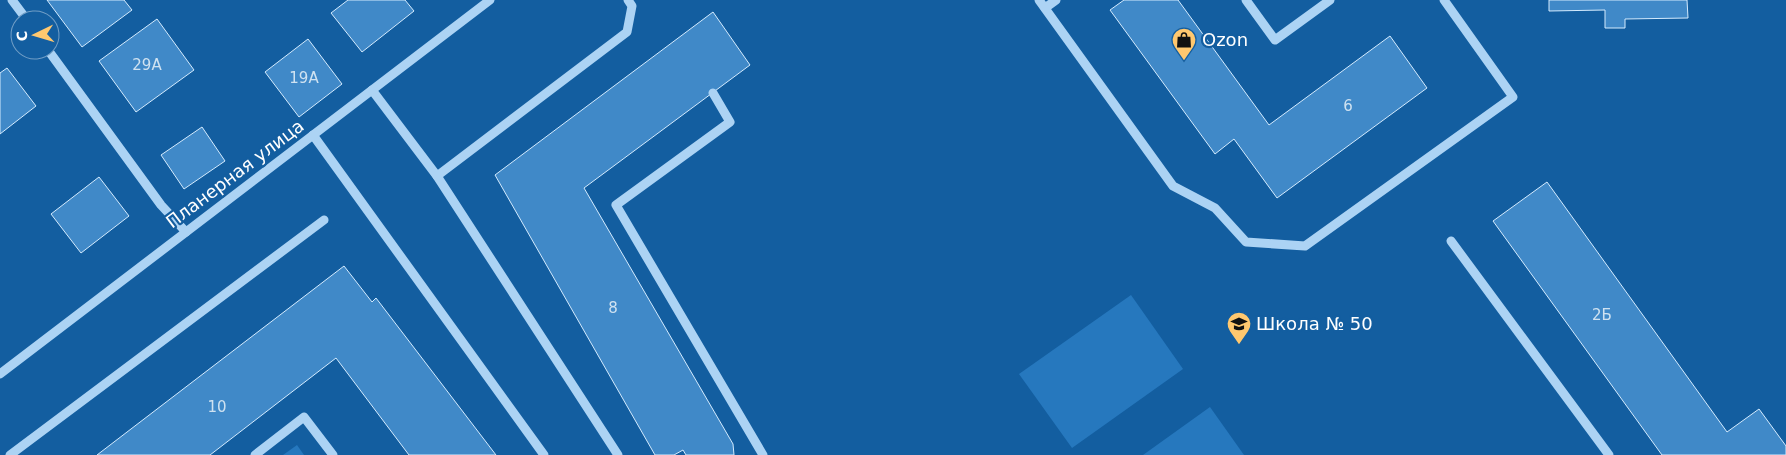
<svg xmlns="http://www.w3.org/2000/svg" width="1786" height="455" font-family="'DejaVu Sans',sans-serif">
  <style>
    .green { fill: #2678be }
    .building { fill: #4089c8; stroke: #d4ebfe }
    .lines { fill: none; stroke-linecap: round; stroke-linejoin: round }
    .minor { stroke: #acd3f4; stroke-width: 9 }
    .labels { text-anchor: middle; stroke-width: 4.5; stroke-linejoin: round; paint-order: stroke }
    .number-label { font-size: 15px; fill: #cfe2f1 }
    .poi-label { font-size: 18px; fill: #fff; stroke: #135ea0; text-anchor: start }
    .street-label { font-size: 18px; fill: #fff; stroke: #135ea0 }
  </style>
  <rect width="100%" height="100%" fill="#135ea0"/>
  <g class="green">
    <polygon points="1131,295 1183,369 1072,448 1019,374"/>
    <polygon points="1210,407 1244,455 1143,455"/>
    <polygon points="297,445 304,455 283,455"/>
  </g>
  <g class="building">
    <polygon points="47,0 124,0 132,10 82,47"/>
    <polygon points="348,0 405,0 414,11 362,52 331,13"/>
    <polygon points="1124,0 1178,0 1269,125 1390,36 1427,88 1277,198 1234,139 1215,154 1110,10"/>
    <polygon points="1549,0 1687,0 1688,18 1625,19 1625,28 1605,28 1605,10 1549,11"/>
    <polygon points="713,12 750,65 584,188 733,444 734,455 686,455 683,450 674,455 655,455 495,175"/>
    <polygon points="157,19 194,70 136,112 99,61"/>
    <polygon points="308,39 342,84 299,117 265,72"/>
    <polygon points="7,68 36,106 0,134 0,73"/>
    <polygon points="202,127 225,161 184,189 161,155"/>
    <polygon points="99,177 129,216 81,253 51,214"/>
    <polygon points="1547,182 1727,432 1759,409 1786,446 1786,455 1662,455 1493,221"/>
    <polygon points="344,266 372,302 376,298 496,455 409,455 336,358 210,455 97,455"/>
  </g>
  <g class="lines">
    <g class="minor">
      <polyline points="12,0 27,20"/>
      <polyline points="1039,0 1173,186 1215,208 1246,242 1305,246 1513,97 1444,0"/>
      <polyline points="1246,0 1275,40 1330,0"/>
      <polyline points="1045,8 1056,0"/>
      <polyline points="48,50 161,205 186,232"/>
      <polyline points="372,90 437,176 618,455"/>
      <polyline points="713,93 730,122 616,205 763,455"/>
      <polyline points="313,135 544,455"/>
      <polyline points="437,176 627,32 632,6 628,0"/>
      <polyline points="1451,241 1609,455"/>
      <polyline points="0,374 490,0"/>
      <polyline points="10,455 324,220"/>
      <polyline points="255,455 304,417 333,455"/>
    </g>
  </g>
  <defs>
    <symbol id="shop-pin" viewBox="-11 -11 22 30"><path d="M0 17L-7.5 6A9.5 9.5 0 1 1 7.5 6Z" fill="#ffc86f" stroke="#135ea0"/><path d="M-5-2.5h2.3a2.7 3.5 0 0 1 5.4 0H5L5.5 6h-11ZM-1.5-2.5h3a1.5 2.3 0 0 0-3 0Z" fill="#111"/></symbol>
    <symbol id="school-pin" viewBox="-11 -11 22 30"><path d="M0 17L-7.5 6A9.5 9.5 0 1 1 7.5 6Z" fill="#ffc86f" stroke="#135ea0"/><path d="M0-5L7-2L0 1L-7-2ZM-4 1L0 2.5L4 1V4Q0 6-4 4Z" fill="#111"/></symbol>
  </defs>
  <g fill-rule="evenodd">
    <use href="#shop-pin" x="1170" y="26" width="28" height="38"/>
    <use href="#school-pin" x="1225" y="310" width="28" height="38"/>
  </g>
  <g class="labels">
    <g class="number-label">
      <text x="147" y="70">29А</text>
      <text x="304" y="83">19А</text>
      <text x="1348" y="111">6</text>
      <text x="613" y="313">8</text>
      <text x="1602" y="320">2Б</text>
      <text x="217" y="412">10</text>
    </g>
    <g class="poi-label">
      <text x="1202" y="46">Ozon</text>
      <text x="1256" y="330">Школа № 50</text>
    </g>
    <g class="street-label">
      <text transform="translate(235 174) rotate(-37)" y="6">Планерная улица</text>
    </g>
  </g>
  <g transform="translate(35 35) rotate(265)"><circle r="24" fill="#135ea0" stroke="#719ec6"/>
  <path d="M0-4L9 19L0 12L-9 19Z" fill="#ffc86f"/>
  <text y="-8" font-size="14" font-weight="bold" text-anchor="middle" fill="#ffffff">С</text>
  </g>
</svg>
